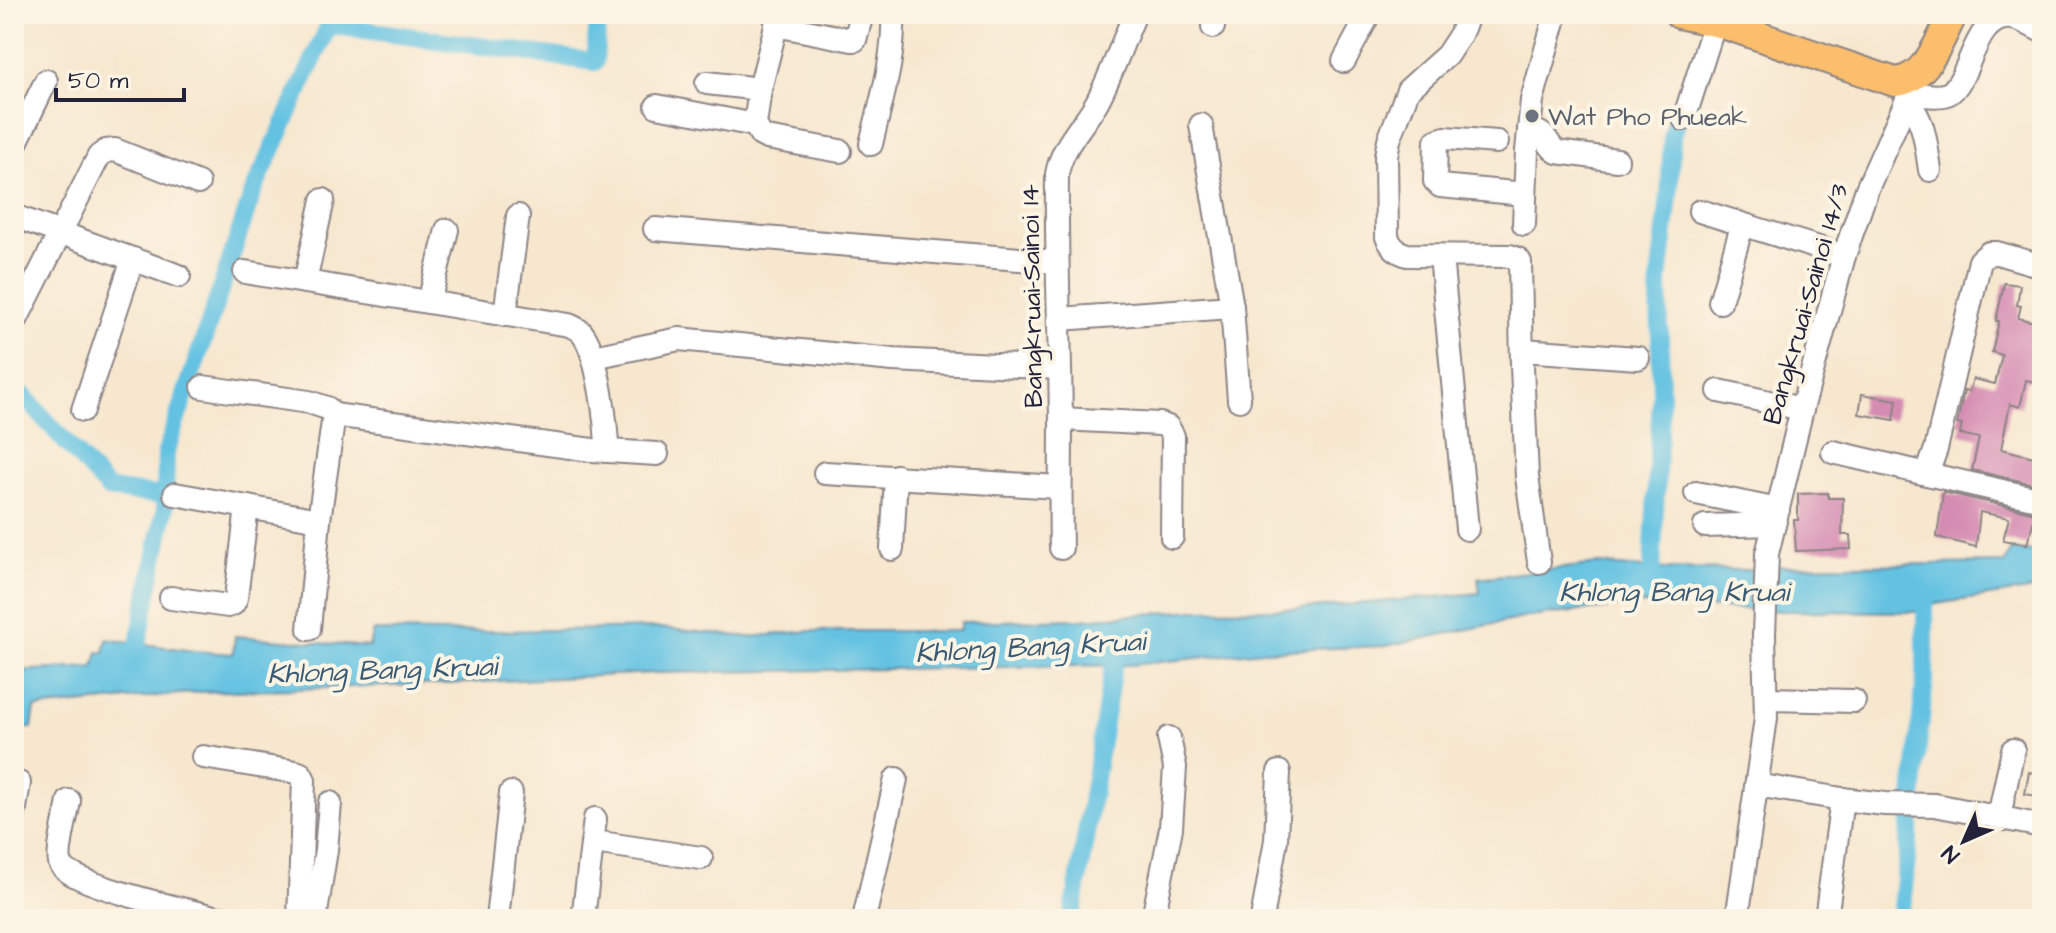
<svg xmlns="http://www.w3.org/2000/svg" width="2056" height="933" font-family="'Architects Daughter',sans-serif">
  <style>
    .water { fill: #64c2e2; stroke: #43728e; stroke-width: 2 }
    .lines { fill: none; stroke-linecap: round; stroke-linejoin: round }
    .canal { stroke: #64c2e2; stroke-width: 18 }
    .building { fill: #d58cb2 }
    .minor-casing { stroke: #8c8485; stroke-width: 26 }
    .major-casing { stroke: #8c8485; stroke-width: 32 }
    .minor { stroke: #fff; stroke-width: 22 }
    .major { stroke: #fabe6d; stroke-width: 28 }
    .worship-dot { fill: #6b7280; stroke: #fcf5e5; stroke-width: 3 }
    .labels { text-anchor: middle; stroke-width: 8; stroke-linejoin: round; paint-order: stroke }
    .worship-label { font-size: 26px; fill: #5b616d; stroke: #fcf5e5; text-anchor: start }
    .street-label { font-size: 26px; fill: #22223b; stroke: #fcf5e5 }
    .water-label { font-size: 28px; font-style: italic; fill: #395a75; stroke: #fcf5e5 }
  </style>
  <rect width="100%" height="100%" fill="#fcf5e5"/>
  <filter id="ink" filterUnits="userSpaceOnUse"><feTurbulence type="fractalNoise" baseFrequency=".0125" numOctaves="2"/><feDisplacementMap in="SourceGraphic" scale="16" xChannelSelector="R" yChannelSelector="G"/><feConvolveMatrix kernelMatrix="1 2 1 2 8 2 1 2 1" color-interpolation-filters="sRGB"/></filter>
  <filter id="wash" filterUnits="userSpaceOnUse"><feTurbulence type="fractalNoise" baseFrequency=".006" numOctaves="4" result="noise"/><feDisplacementMap in="SourceGraphic" scale="32" xChannelSelector="R" yChannelSelector="G"/><feGaussianBlur stdDeviation="1.8" result="paint"/><feColorMatrix in="noise" values="0 0 0 0 0 0 0 0 0 0 0 0 0 0 0 0 0 1.4 0 .05"/><feComposite in="paint" operator="in"/></filter>
  <g filter="url(#wash)">
    <rect width="100%" height="100%" fill="#f7e7cf"/>
    <polygon class="water" points="2011,550 2042,552 2042,588 1936,604 1914,612 1782,611 1643,604 1528,617 1386,646 1262,651 1131,665 653,673 443,684 200,692 35,708 32,728 14,728 14,671 94,667 98,652 104,653 107,639 194,651 233,654 235,636 369,647 373,631 445,632 659,628 749,637 809,631 959,631 961,622 1081,619 1195,610 1299,609 1480,593 1478,578 1598,564 1652,569 1747,570 1781,566 2005,563"/>
    <g class="lines">
      <g class="canal">
        <polyline points="14,388 23,395 108,489 165,496"/>
        <polyline points="1651,588 1661,395 1659,281 1669,196 1672,135 1683,105"/>
        <polyline points="134,664 165,509 166,452 253,192 329,25 595,62 598,14"/>
        <polyline points="1072,919 1117,643"/>
        <polyline points="1901,919 1925,677 1925,589"/>
      </g>
    </g>
    <g id="blocks">
      <g class="building">
        <polygon points="2004,283 2020,285 2017,305 2021,306 2018,318 2042,324 2042,384 2026,380 2020,407 2010,404 2001,449 2042,459 2042,486 1972,470 1979,438 1960,434 1962,425 1957,424 1964,391 1969,392 1973,379 1995,384 2002,355 1992,352 1999,321 1996,321"/>
        <polygon points="1862,394 1897,400 1894,420 1859,414"/>
        <polygon points="1943,492 2036,513 2027,544 2003,540 2009,518 1980,512 1976,547 1937,537"/>
        <polygon points="1828,493 1828,498 1843,498 1842,535 1850,535 1851,549 1796,551 1794,520 1798,520 1798,494"/>
        <polygon points="2029,772 2042,775 2042,797 2025,794"/>
      </g>
    </g>
  </g>
  <g filter="url(#ink)">
    <use href="#blocks" fill-opacity="0" stroke="#8c8485" stroke-width="2"/>
    <g class="lines">
      <defs>
        <g id="minor">
          <polyline points="779,14 760,89 755,125 761,135 767,138 840,151"/>
          <path d="M1469,14L1460,35L1447,55L1408,90L1389,140L1386,156L1387,237C1391,247 1397,252 1407,255L1510,256L1518,259L1520,262L1522,366L1527,477L1539,562"/>
          <polyline points="776,25 852,40 855,40 862,14"/>
          <polyline points="1213,27 1214,14"/>
          <polyline points="1344,61 1369,14"/>
          <polyline points="707,83 760,89"/>
          <path d="M1910,93C1921,94 1937,98 1947,94C1954,92 1960,81 1963,75C1973,55 1983,13 2012,18C2022,19 2031,26 2040,30"/>
          <path d="M1907,101C1925,120 1926,145 1930,170"/>
          <polyline points="657,106 755,125"/>
          <polyline points="1684,119 1715,22"/>
          <polyline points="1201,125 1232,307 1239,400"/>
          <path d="M1529,129C1552,136 1542,140 1557,152L1617,160"/>
          <polyline points="1497,142 1445,138 1436,141 1435,181 1440,186 1525,194"/>
          <path d="M871,144C881,101 895,58 893,14"/>
          <polyline points="14,147 46,81"/>
          <polyline points="1700,211 1844,256"/>
          <polyline points="14,216 179,276"/>
          <polyline points="1524,224 1527,151 1532,100 1556,14"/>
          <polyline points="655,229 1056,262"/>
          <polyline points="1441,256 1467,529"/>
          <path d="M245,272L569,325C575,328 581,330 584,336C598,356 607,425 607,451"/>
          <polyline points="305,282 323,200"/>
          <polyline points="429,302 447,230"/>
          <polyline points="1720,302 1742,226"/>
          <polyline points="505,315 518,216"/>
          <polyline points="1059,319 1232,307"/>
          <polyline points="14,324 99,156 106,151 115,150 198,183"/>
          <polyline points="1522,350 1638,358"/>
          <polyline points="594,357 679,339 893,360 1059,368"/>
          <polyline points="203,387 309,402 327,408 334,415 592,450 657,454"/>
          <polyline points="1719,391 1802,409"/>
          <polyline points="83,410 133,259"/>
          <polyline points="1061,419 1160,424 1168,427 1173,436 1172,537"/>
          <polyline points="1833,452 1927,474 1936,449 1980,261 1989,253 1997,253 2042,266"/>
          <polyline points="825,473 1059,487"/>
          <polyline points="1927,474 2042,500"/>
          <polyline points="1696,493 1778,510"/>
          <polyline points="175,494 319,520"/>
          <polyline points="1705,526 1774,524"/>
          <path d="M1061,548C1060,505 1061,463 1061,420C1060,338 1056,256 1057,174C1062,145 1083,127 1097,102C1112,74 1122,43 1135,14"/>
          <polyline points="892,549 896,476"/>
          <polyline points="171,598 228,606 233,604 236,598 247,507"/>
          <polyline points="309,629 319,520 334,415"/>
          <polyline points="1767,699 1854,701"/>
          <polyline points="203,757 296,772 301,774 304,780 299,919"/>
          <polyline points="1756,785 1842,799 1885,804 1935,805 2042,826"/>
          <path d="M69,801C67,815 57,849 60,863C65,884 198,913 223,919"/>
          <polyline points="14,814 19,783"/>
          <polyline points="1999,817 2013,750"/>
          <polyline points="594,842 701,858"/>
          <polyline points="315,919 326,850 330,803"/>
          <polyline points="497,919 511,793"/>
          <polyline points="583,919 595,819"/>
          <polyline points="864,919 896,779"/>
          <polyline points="1153,919 1171,828 1175,767 1169,738"/>
          <polyline points="1262,919 1276,840 1279,772"/>
          <polyline points="1737,919 1766,718 1764,635 1767,554 1802,409 1844,256 1867,189 1910,93 1915,75"/>
          <polyline points="1826,919 1842,799"/>
        </g>
        <path id="major" d="M1679,14L1720,23L1895,82C1927,80 1940,39 1953,14"/>
      </defs>
      <use href="#minor" class="minor-casing"/>
      <use href="#major" class="major-casing"/>
      <use href="#minor" class="minor"/>
      <use href="#major" class="major"/>
    </g>
  </g>
  <circle class="worship-dot" cx="1532" cy="116" r="8"/>
  <g class="labels">
    <g class="worship-label">
      <text x="1548" y="125">Wat Pho Phueak</text>
    </g>
    <g class="street-label">
      <text transform="translate(1031 296) rotate(-91)" y="9">Bangkruai-Sainoi 14</text>
      <text transform="translate(1805 304) rotate(-74)" y="9">Bangkruai-Sainoi 14/3</text>
    </g>
    <g class="water-label">
      <text x="1674" y="601">Khlong Bang Kruai</text>
      <text transform="translate(1030 646) rotate(-3)" y="10">Khlong Bang Kruai</text>
      <text transform="translate(382 669) rotate(-2)" y="10">Khlong Bang Kruai</text>
    </g>
  </g>
  <rect width="2056" height="933" fill="none" stroke="#fcf5e5" stroke-width="48"/>
  <g transform="translate(1964 841) rotate(225)" stroke="#fcf5e5" stroke-width="6" paint-order="stroke">
  <path d="M0-6L14 30L0 20L-14 30Z" fill="#22223b"/>
  <text y="-12" font-size="22" font-weight="bold" text-anchor="middle" fill="#22223b">N</text>
  </g>
  <path d="M56 88v12h128v-12" fill="none" stroke="#22223b" stroke-width="4"/>
  <text x="68" y="88" font-size="24" fill="#22223b" stroke="#fcf5e5" stroke-width="6" paint-order="stroke">50 m</text>
</svg>
